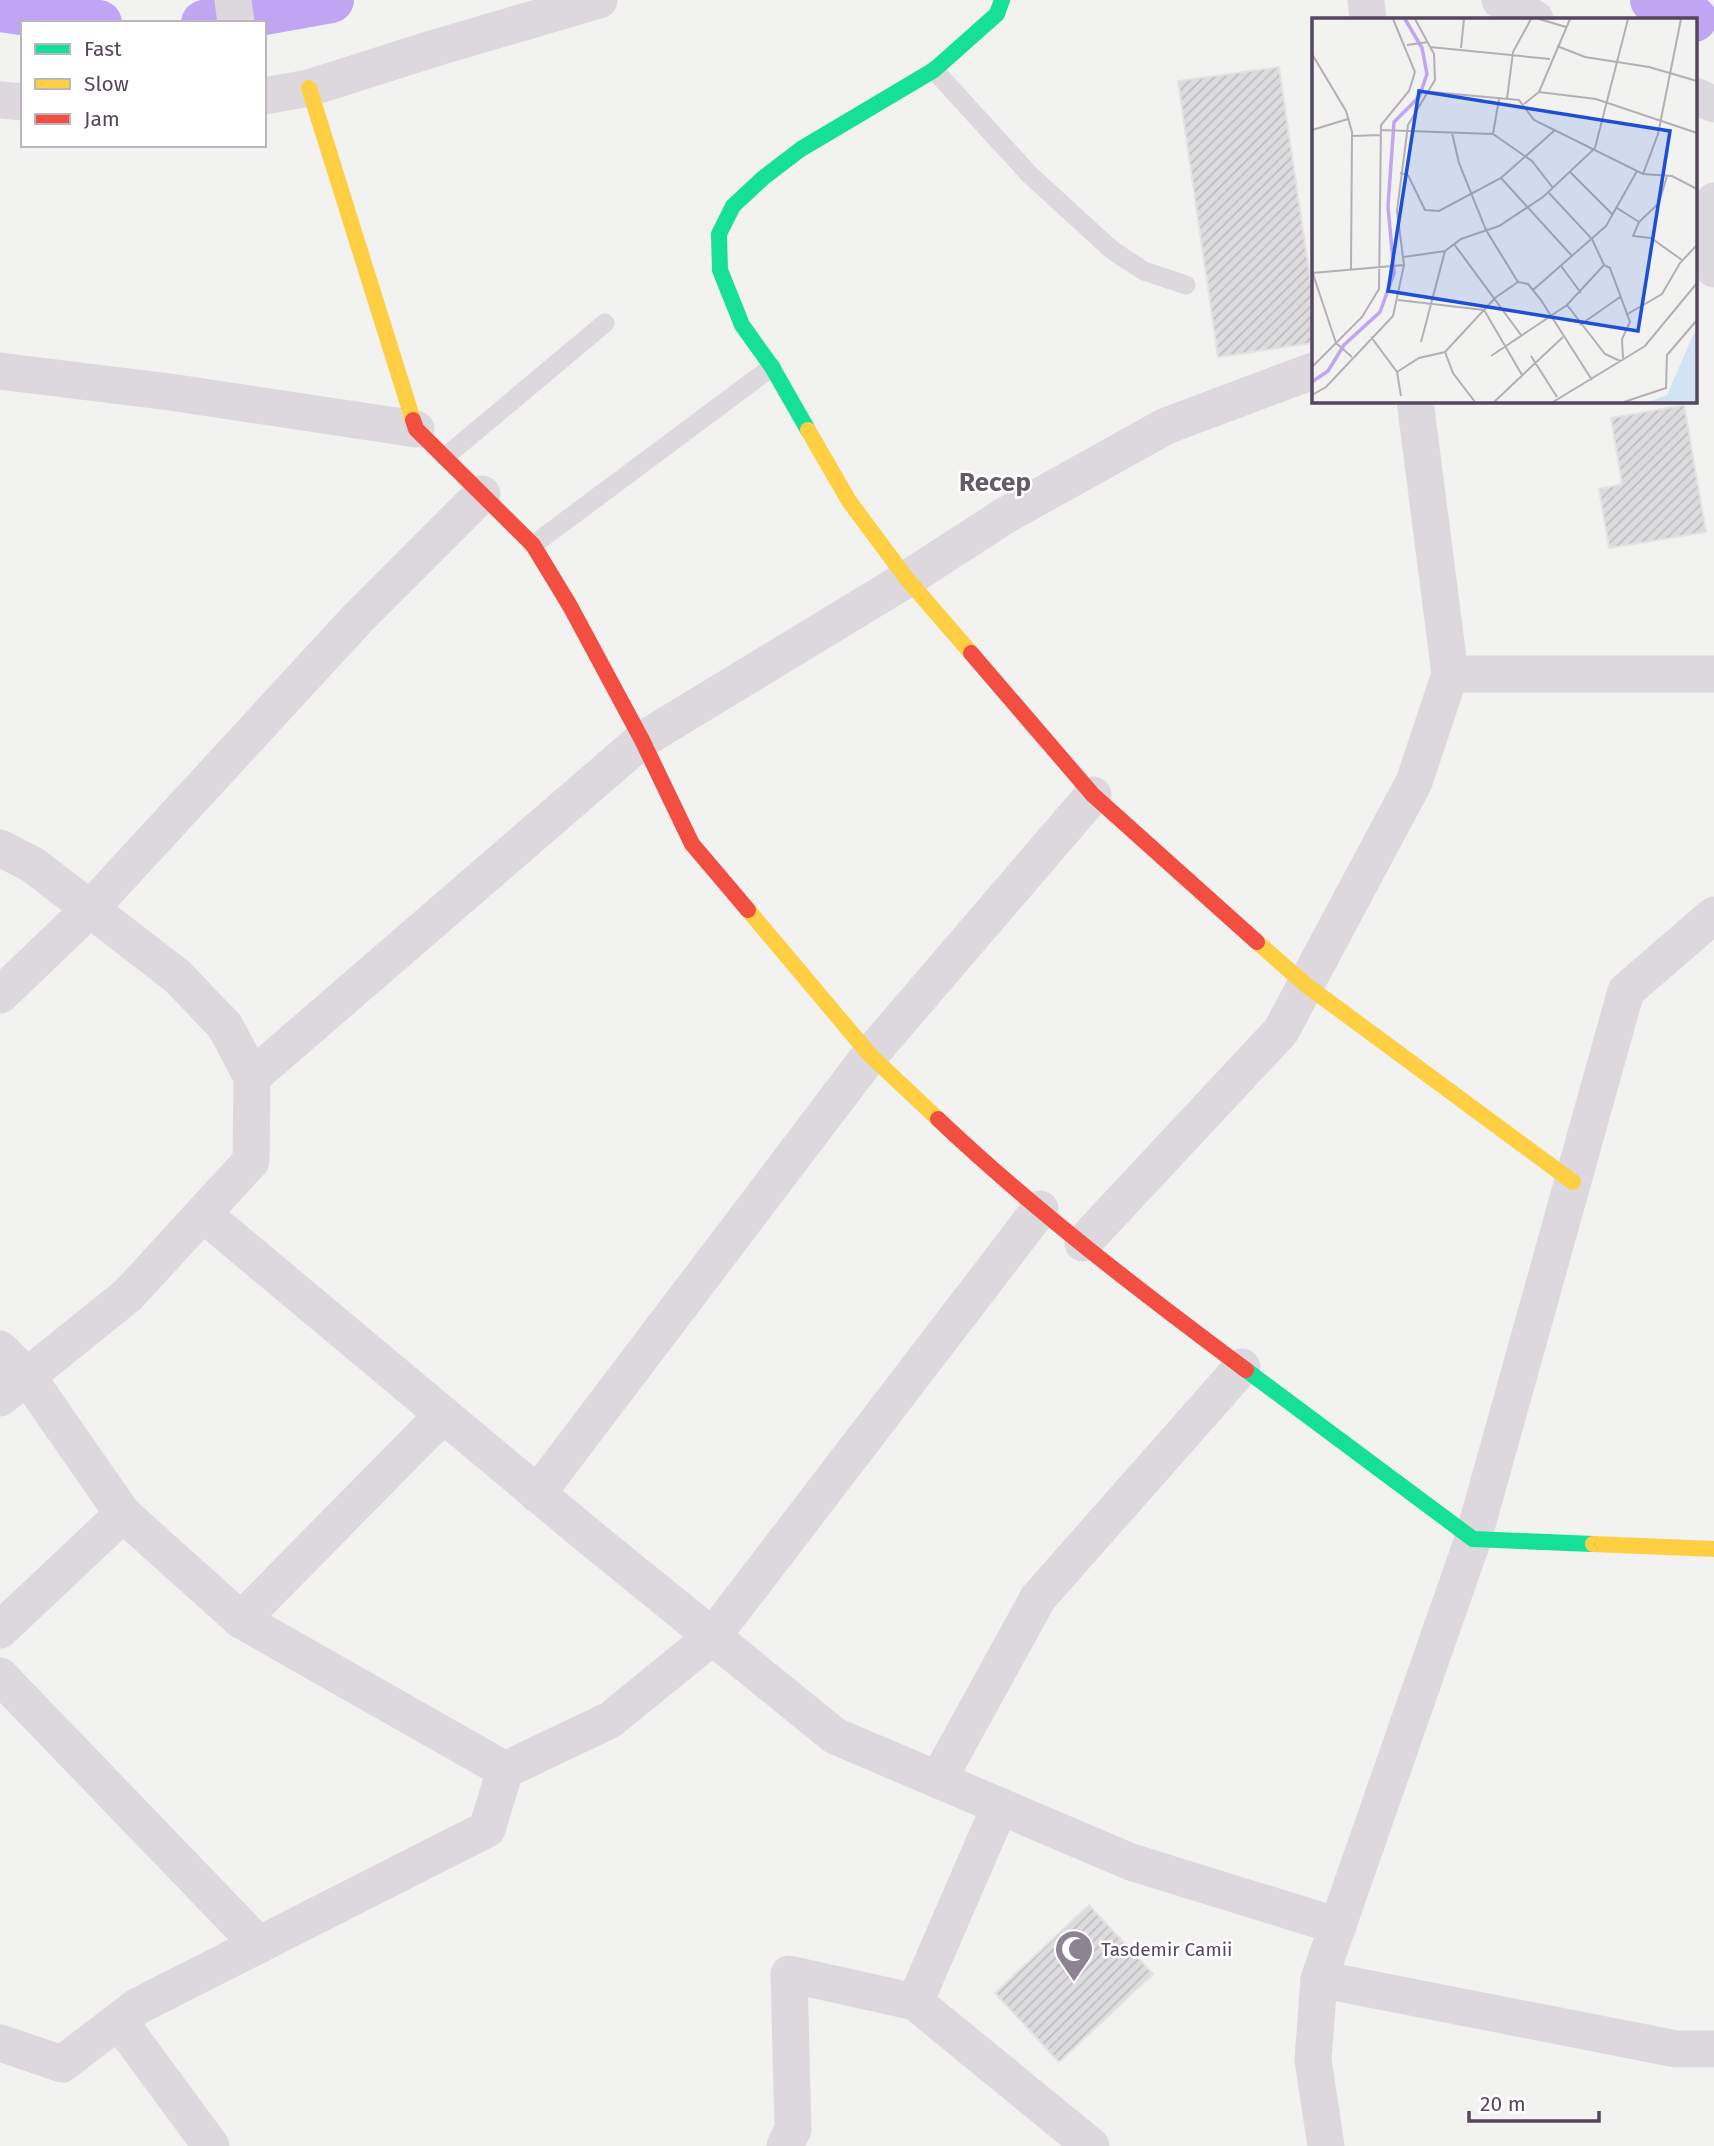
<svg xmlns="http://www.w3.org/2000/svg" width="1714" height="2146" font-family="'Fira Sans',sans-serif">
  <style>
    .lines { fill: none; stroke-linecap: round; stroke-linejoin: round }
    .canal { stroke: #c0a6f2; stroke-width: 46 }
    .building { fill: url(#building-hatch); stroke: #e4e3e4; stroke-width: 2 }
    .lane { stroke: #dcd8de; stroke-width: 19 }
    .street { stroke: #dcd8de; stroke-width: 37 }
    .fast { stroke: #16e098; stroke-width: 16 }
    .slow { stroke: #ffcf43; stroke-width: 16 }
    .jam { stroke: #f24e42; stroke-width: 16 }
    .labels { text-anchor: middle; stroke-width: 5; stroke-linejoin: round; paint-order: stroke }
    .poi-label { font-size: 19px; fill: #56475f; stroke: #fff; text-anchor: start }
    .district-label { font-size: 26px; font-weight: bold; fill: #635c66; stroke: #fff }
    .inset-river { fill: none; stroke: #c0a6f2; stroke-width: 3.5 }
    .inset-road { fill: none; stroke: #b4aeb7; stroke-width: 2 }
    .view { fill: #1d4ed8; fill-opacity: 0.15; stroke: #1d4ed8; stroke-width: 3.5 }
    .inset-edge { fill: none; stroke: #56475f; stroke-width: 3.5 }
  </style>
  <defs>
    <pattern id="building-hatch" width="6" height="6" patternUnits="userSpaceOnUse" patternTransform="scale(1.75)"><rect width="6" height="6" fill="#dcdbdd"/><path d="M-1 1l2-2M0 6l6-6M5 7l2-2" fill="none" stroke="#bfbdc0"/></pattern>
  </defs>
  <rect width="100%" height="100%" fill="#f2f2f1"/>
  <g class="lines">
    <g class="canal">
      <polyline points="1653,0 1665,8 1694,19"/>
      <polyline points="0,9 99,23"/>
      <polyline points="204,23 331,0"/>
    </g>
  </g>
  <g class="building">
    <polygon points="1279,67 1313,298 1313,343 1218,357 1178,81"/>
    <polygon points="1684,405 1706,532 1609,548 1599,489 1622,484 1611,418"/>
    <polygon points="1089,1905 1153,1974 1059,2062 995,1993"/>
  </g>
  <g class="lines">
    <g class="lane">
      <polyline points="934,70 1030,175 1112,250 1144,271 1186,285"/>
      <polyline points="445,457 605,323"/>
      <polyline points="533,545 772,367"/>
    </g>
    <g class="street">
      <polyline points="233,0 236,23"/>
      <polyline points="1366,0 1368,19"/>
      <polyline points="1500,0 1535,19"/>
      <polyline points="264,96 309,88 435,48 599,0"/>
      <polyline points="1695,96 1714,104"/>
      <polyline points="0,100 23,102"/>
      <polyline points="1714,201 1711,244 1714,269"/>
      <polyline points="0,371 170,392 416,429"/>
      <polyline points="1450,674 1714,674"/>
      <polyline points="0,848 33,865 177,976 225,1026 252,1077 251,1161 128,1295 0,1398"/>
      <polyline points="0,995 90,909 358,618 482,494"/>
      <polyline points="252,1077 642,740 907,579 1006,515 1166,426 1313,371"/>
      <polyline points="203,1214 586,1534 835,1736 1131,1862 1338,1926"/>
      <polyline points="1083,1243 1281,1031 1414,782 1450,674 1415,401"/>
      <polyline points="0,1349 27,1376 123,1514 241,1620 505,1770"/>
      <polyline points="537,1494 870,1055 1093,795"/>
      <polyline points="241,1620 443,1415"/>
      <polyline points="0,1630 123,1514"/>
      <polyline points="0,1676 259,1945"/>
      <polyline points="938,1780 1038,1598 1242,1367"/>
      <polyline points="1319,1979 1676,2049 1714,2049"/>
      <polyline points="915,2002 1000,1806"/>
      <polyline points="119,2021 211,2146"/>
      <polyline points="0,2043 62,2064 138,2006 487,1829 505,1770 610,1720 712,1637 1040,1209"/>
      <polyline points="785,2146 793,2129 789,1974 915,2002 1091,2146"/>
      <polyline points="1326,2146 1313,2060 1319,1979 1473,1539 1626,991 1714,915"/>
    </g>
    <g class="fast">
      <polyline points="808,430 772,367 742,325 720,270 719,234 733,206 763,178 801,149 934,70 997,14 1002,0"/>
      <polyline points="1246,1370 1473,1539 1593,1544"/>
    </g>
    <g class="slow">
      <polyline points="309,88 413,420"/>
      <polyline points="808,430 849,501 907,579 971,653"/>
      <polyline points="748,910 870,1055 938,1119"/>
      <polyline points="1257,942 1306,985 1573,1182"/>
      <polyline points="1593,1544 1714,1549"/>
    </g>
    <g class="jam">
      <polyline points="413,420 416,429 533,545 570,606 642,740 692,844 748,910"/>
      <polyline points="971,653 1093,795 1257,942"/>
      <path d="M938,1119C1034,1210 1140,1291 1246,1370"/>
    </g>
  </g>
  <defs>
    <symbol id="mosque-pin" viewBox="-11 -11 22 30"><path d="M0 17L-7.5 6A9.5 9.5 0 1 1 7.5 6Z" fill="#8d8392" stroke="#fff"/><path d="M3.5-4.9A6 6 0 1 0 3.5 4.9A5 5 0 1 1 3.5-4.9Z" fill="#fff"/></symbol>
  </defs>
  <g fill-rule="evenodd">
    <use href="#mosque-pin" x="1052" y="1927" width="44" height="60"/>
  </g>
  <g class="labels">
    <g class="poi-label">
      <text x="1101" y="1956">Tasdemir Camii</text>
    </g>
    <g class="district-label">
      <text x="995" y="491">Recep</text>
    </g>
  </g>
  <g transform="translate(1312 18)">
    <rect width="385" height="385" fill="#f2f2f1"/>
    <path d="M385,308V384H336L355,377Z" fill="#d4e3f2"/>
    <path class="inset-river" d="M0,364L16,353L32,327L68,294L82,255L76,188L82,104L107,79L115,56L110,30L93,1"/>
    <path class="inset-road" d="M227,1L254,9M95,27L116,24M245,28L273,39L337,49L385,63M118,29L238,41M149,30L152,1M0,36L34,93L40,114L39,251M120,74L207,82L222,102L331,156L360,158L385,171M227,74L258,1M195,81L201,34L219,1M212,86L227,74L284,81L385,115M0,112L36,101M69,112L181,116L220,143L241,170M140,115L147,145L174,212L206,264M181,116L187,81M40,118L68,117M258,154L301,197M88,155L96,157L113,192L127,193L189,160L243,112M331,156L346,116L369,1M355,158L347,185L327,204L321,218L339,220L370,242M189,160L260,238M236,174L280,221L292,247L298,250L318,304L310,321L311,340M305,190L327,204M142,226L209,317M92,239L133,233L149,221L187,208L231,179L283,130L316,1M249,248L269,275M0,253L24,325L40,339M0,255L92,247M221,272L294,208L325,153M86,282L172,292L210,357M255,287L293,336L308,343M314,297L350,276L368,245L385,227M268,307L308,279M59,319L85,354L89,378M109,324L133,233M133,334L141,355L163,384M179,338L255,287L292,247M219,338L245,379M0,349L50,299L67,271L69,107L97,73L103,54L81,1M85,354L107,340L133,334L183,280L206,264L216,266L229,282L280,362M0,377L14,369L81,298L92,247L85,193L96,107L123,62L122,36L103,1M182,384L251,319M241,384L333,328L385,265M312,384L354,370L355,337L385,302"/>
    <path class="view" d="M107,73L358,113L326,313L76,273Z"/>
    <rect width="385" height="385" class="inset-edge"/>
  </g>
  <rect x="21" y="21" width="245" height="126" fill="#ffffff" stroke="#bbb5bf" stroke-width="2"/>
  <rect x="35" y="44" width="35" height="10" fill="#16e098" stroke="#bbb5bf" stroke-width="2"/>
  <text x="84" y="56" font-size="21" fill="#56475f">Fast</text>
  <rect x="35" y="79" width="35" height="10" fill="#ffcf43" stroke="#bbb5bf" stroke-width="2"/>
  <text x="84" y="91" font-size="21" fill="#56475f">Slow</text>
  <rect x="35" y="114" width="35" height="10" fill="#f24e42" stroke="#bbb5bf" stroke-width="2"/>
  <text x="84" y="126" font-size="21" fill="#56475f">Jam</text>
  <path d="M1469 2111v10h130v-10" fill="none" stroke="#56475f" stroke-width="3.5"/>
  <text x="1480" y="2111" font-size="21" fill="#56475f" stroke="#ffffff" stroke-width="5" paint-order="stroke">20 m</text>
</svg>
